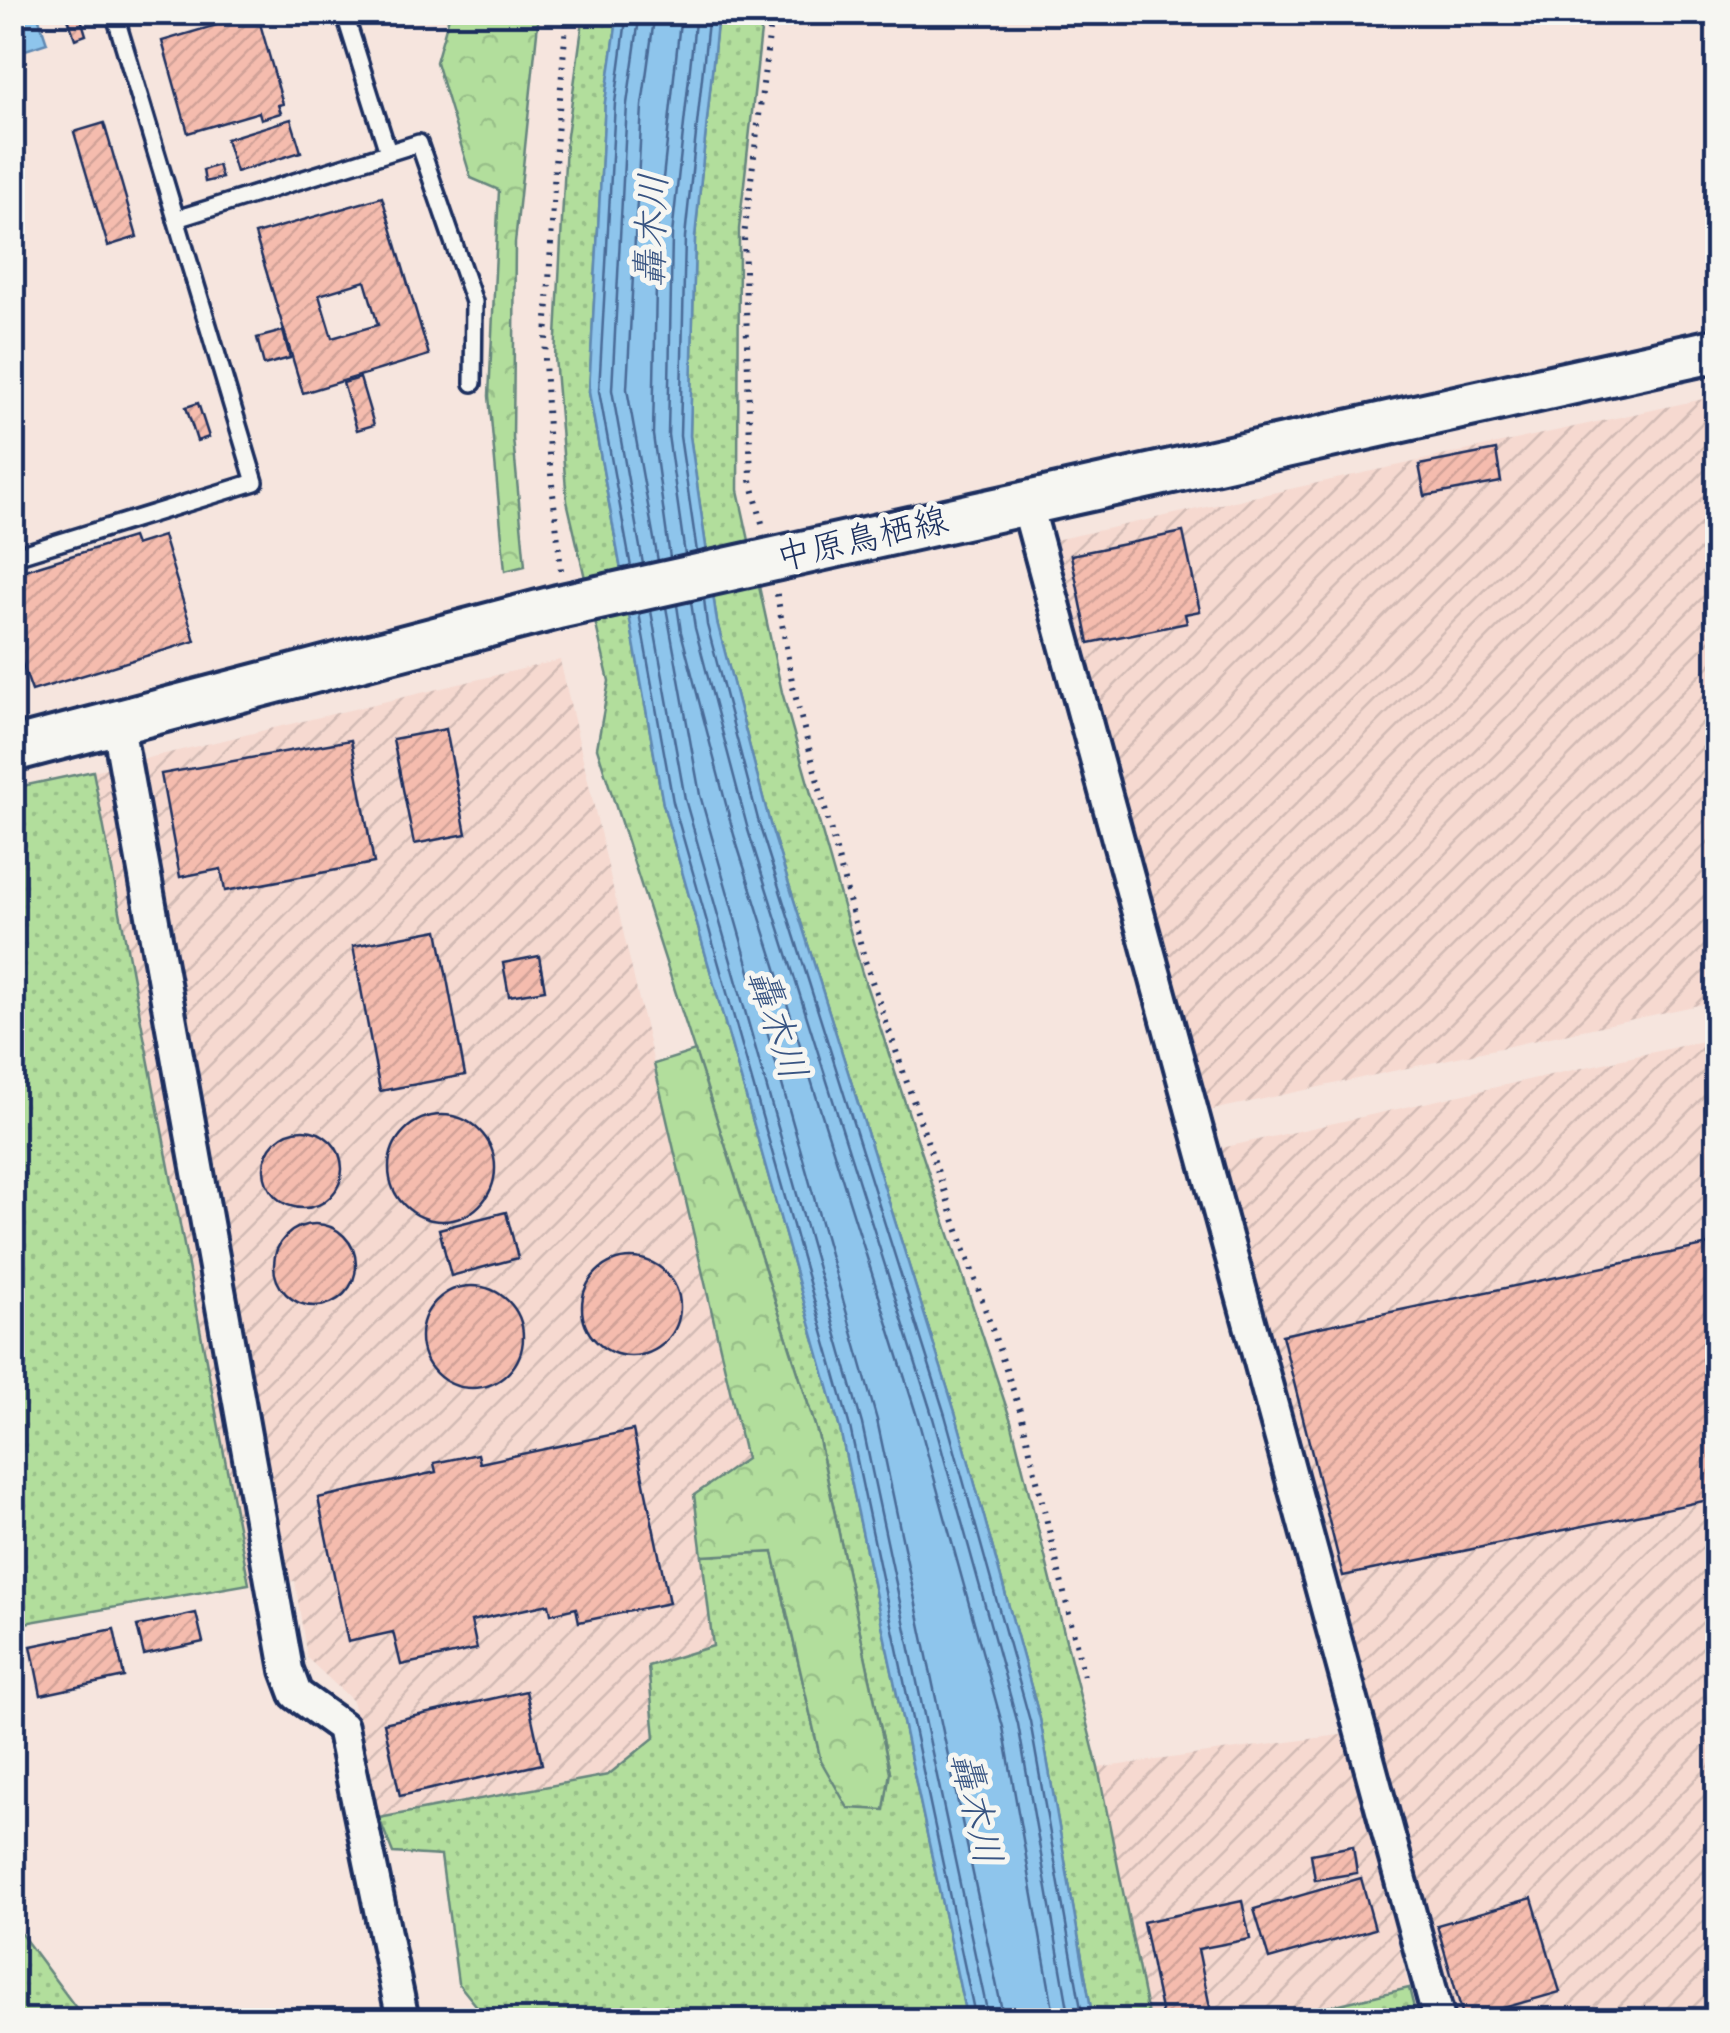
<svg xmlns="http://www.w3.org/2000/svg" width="1730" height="2033" font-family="'Architects Daughter','Klee One',sans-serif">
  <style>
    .industrial { fill: url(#industrial-furrows) }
    .grass { fill: url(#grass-dots); stroke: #66867d; stroke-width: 2.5 }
    .forest { fill: url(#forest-crowns); stroke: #66867d; stroke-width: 2.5 }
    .water { fill: #8ec5ec; stroke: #6089b3; stroke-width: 2.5 }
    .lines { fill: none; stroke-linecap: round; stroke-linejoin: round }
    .shore { stroke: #496b97; stroke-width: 2.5 }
    .building { fill: url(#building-hatch); stroke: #1b2f5e; stroke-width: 2.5; fill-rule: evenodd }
    .service-casing { stroke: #1b2f5e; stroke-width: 22 }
    .minor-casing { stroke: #1b2f5e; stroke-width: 38 }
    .secondary-casing { stroke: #1b2f5e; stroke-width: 50 }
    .path { stroke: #1b2f5e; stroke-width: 6; stroke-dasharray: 2.5 8; stroke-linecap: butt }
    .service { stroke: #f6f6f2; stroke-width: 15 }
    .minor { stroke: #f6f6f2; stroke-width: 30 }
    .secondary { stroke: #f6f6f2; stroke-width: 42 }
    .labels { text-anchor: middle; stroke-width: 10; stroke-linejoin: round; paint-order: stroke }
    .street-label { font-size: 35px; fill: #1b2f5e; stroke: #f6f6f2 }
    .water-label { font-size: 38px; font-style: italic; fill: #385482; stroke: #f6f6f2 }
  </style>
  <defs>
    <pattern id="industrial-furrows" width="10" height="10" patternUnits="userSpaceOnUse" patternTransform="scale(2.5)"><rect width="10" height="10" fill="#f6d9d0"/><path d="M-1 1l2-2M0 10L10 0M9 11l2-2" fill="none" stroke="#d2bbb5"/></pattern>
    <pattern id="grass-dots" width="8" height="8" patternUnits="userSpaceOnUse" patternTransform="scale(2.5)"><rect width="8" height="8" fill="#b2de9c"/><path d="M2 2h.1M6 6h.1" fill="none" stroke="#98bf89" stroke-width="1.8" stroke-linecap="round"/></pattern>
    <pattern id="forest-crowns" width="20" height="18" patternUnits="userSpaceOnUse" patternTransform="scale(2.5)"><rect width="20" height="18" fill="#b2de9c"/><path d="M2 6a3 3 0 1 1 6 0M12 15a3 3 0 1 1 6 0" fill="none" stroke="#98bf89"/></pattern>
    <pattern id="building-hatch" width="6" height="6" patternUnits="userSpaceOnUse" patternTransform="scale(2.5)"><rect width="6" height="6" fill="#f5bcae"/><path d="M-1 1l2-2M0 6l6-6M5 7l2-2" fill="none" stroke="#d1a298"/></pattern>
  </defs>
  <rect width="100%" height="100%" fill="#f6e5de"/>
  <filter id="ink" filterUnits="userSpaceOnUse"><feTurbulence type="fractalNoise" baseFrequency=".01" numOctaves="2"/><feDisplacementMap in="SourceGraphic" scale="20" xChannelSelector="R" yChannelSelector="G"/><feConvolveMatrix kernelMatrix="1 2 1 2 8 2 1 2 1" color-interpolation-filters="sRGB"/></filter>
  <g filter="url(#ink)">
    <g class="industrial">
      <polygon points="1717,396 1717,1001 1208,1111 1055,540"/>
      <polygon points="560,660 746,1460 694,1495 713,1647 656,1737 608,1775 379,1818 352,1700 307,1658 295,1581 249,1584 93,771"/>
      <polygon points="1717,1038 1717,2020 1447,2020 1217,1149"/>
      <polygon points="1347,1734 1409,1988 1270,2020 1149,2020 1098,1768"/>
    </g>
    <g class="grass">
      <polygon points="584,13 618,13 605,102 589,392 663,804 840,1429 967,2020 488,2020 458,1983 441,1856 393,1853 379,1818 608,1775 655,1737 648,1666 713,1646 702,1556 773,1552 821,1761 890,1772 818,1435 597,748 609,681 567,501 555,357 566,143"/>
      <polygon points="718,13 763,13 739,229 738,490 782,692 862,973 1011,1421 1098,1768 1149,2020 1093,2020 1040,1719 955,1412 770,824 717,622 690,436 695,237"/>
      <polygon points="93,771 249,1584 13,1625 13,788"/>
      <polygon points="13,1923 85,2020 13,2020"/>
      <polygon points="1409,1988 1417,2020 1270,2020"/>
    </g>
    <g class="forest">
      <polygon points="450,13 539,13 515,243 513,438 525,566 505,571 489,396 499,190 471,178 436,62"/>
      <polygon points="695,1051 818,1435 890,1772 884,1810 848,1808 821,1761 773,1552 702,1556 694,1495 746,1459 654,1064"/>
    </g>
    <g class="water">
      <polygon points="12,13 37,13 47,43 13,54"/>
      <polygon points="618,13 718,13 695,237 690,436 717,622 770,824 955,1412 1040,1719 1093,2020 967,2020 840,1429 663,804 589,392 605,102"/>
    </g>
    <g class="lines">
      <g class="shore">
        <polyline points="627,12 615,103 599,391 631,567"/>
        <polyline points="640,12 627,104 612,390 643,564"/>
        <polyline points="655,12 642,106 627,389 658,561"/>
        <polyline points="697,552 680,436 685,237 709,12"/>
        <polyline points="685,555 668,435 672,235 696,12"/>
        <polyline points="670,558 653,435 657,234 681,12"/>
        <polyline points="704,599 707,625 760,827 945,1415 1030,1721 1083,2020"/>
        <polyline points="691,602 695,628 748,830 933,1418 1018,1724 1070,2020"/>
        <polyline points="677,605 681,632 734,835 919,1423 1003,1727 1055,2020"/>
        <polyline points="666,607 700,795 877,1420 1004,2020"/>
        <polyline points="651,611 685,799 862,1424 989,2020"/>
        <polyline points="639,613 673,802 850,1427 976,2020"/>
      </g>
    </g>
    <g class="building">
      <polygon points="66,12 79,12 86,35 75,39"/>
      <polygon points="257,13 283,104 278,105 281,113 261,119 259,112 188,133 162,41"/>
      <polygon points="291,119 301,152 236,172 226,139"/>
      <polygon points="104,123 137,237 108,246 74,132"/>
      <polygon points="218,165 222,178 205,182 203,170"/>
      <path d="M382,197L429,355L303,393L255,234ZM365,281L378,325L332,338L319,295Z"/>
      <polygon points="283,331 290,358 264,365 257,338"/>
      <polygon points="360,378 374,425 357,430 343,383"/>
      <polygon points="198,403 209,437 197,441 186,407"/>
      <polygon points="1496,450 1501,482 1425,496 1419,465"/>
      <polygon points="1183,532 1200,611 1185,614 1187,623 1089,643 1071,555"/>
      <polygon points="163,536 195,641 32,691 12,636 12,574 132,537 135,545"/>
      <polygon points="446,729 466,834 414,844 393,739"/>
      <polygon points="351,740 374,863 225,891 221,869 180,877 161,774"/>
      <polygon points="438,930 465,1075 380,1091 353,946"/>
      <polygon points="539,956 545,990 509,996 503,963"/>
      <circle cx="442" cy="1168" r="53"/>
      <circle cx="303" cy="1169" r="39"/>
      <polygon points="506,1212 518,1258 451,1276 439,1229"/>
      <circle cx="315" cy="1265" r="41"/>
      <polygon points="1718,1243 1718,1498 1343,1576 1282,1335"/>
      <circle cx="631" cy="1307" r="49"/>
      <circle cx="472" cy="1337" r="51"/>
      <polygon points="633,1430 669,1603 579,1622 576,1608 551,1614 549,1604 471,1621 477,1649 401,1665 393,1632 348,1642 318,1498 436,1472 434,1463 478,1454 480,1463"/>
      <polygon points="196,1613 203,1642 144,1655 137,1626"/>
      <polygon points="114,1629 124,1677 41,1695 31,1646"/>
      <polygon points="526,1691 542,1764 400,1796 384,1723"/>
      <polygon points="1353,1846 1357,1873 1315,1880 1311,1854"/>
      <polygon points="1361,1878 1375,1929 1269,1959 1254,1909"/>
      <polygon points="1532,1898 1560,1992 1464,2019 1437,1925"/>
      <polygon points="1242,1901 1250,1939 1198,1949 1212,2017 1163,2020 1143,1922"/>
    </g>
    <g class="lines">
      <defs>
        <g id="service">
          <polyline points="344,12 388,152"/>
          <polyline points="176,219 419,143 474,302 473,383"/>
          <polyline points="12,557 255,482 114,12"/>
        </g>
        <g id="minor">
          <polyline points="1026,501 1439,2020"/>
          <polyline points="117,720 287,1670 296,1694 342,1727 403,2020"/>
        </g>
        <polyline id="secondary" points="12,750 558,607 1718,350"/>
      </defs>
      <use href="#service" class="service-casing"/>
      <use href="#minor" class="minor-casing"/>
      <use href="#secondary" class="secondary-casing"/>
      <g class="path">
        <polyline points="762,523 751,480 744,236 772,12"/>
        <polyline points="561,570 549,455 545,359 556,147 567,12"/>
        <polyline points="777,594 793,687 865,961 1021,1413 1085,1681"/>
      </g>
      <use href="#service" class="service"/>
      <use href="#minor" class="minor"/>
      <use href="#secondary" class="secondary"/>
    </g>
  </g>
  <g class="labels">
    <g class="street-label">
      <text transform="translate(862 538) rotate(-13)" y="12">中原鳥栖線</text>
    </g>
    <g class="water-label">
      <text transform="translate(651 230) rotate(-88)" y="13">轟木川</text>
      <text transform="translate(778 1024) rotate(72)" y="13">轟木川</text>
      <text transform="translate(977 1808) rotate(77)" y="13">轟木川</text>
    </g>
  </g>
  <rect width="1730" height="2033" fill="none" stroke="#f6f6f2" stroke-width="50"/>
  <rect x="25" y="25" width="1680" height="1983" fill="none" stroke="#1b2f5e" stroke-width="4" filter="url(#ink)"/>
</svg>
